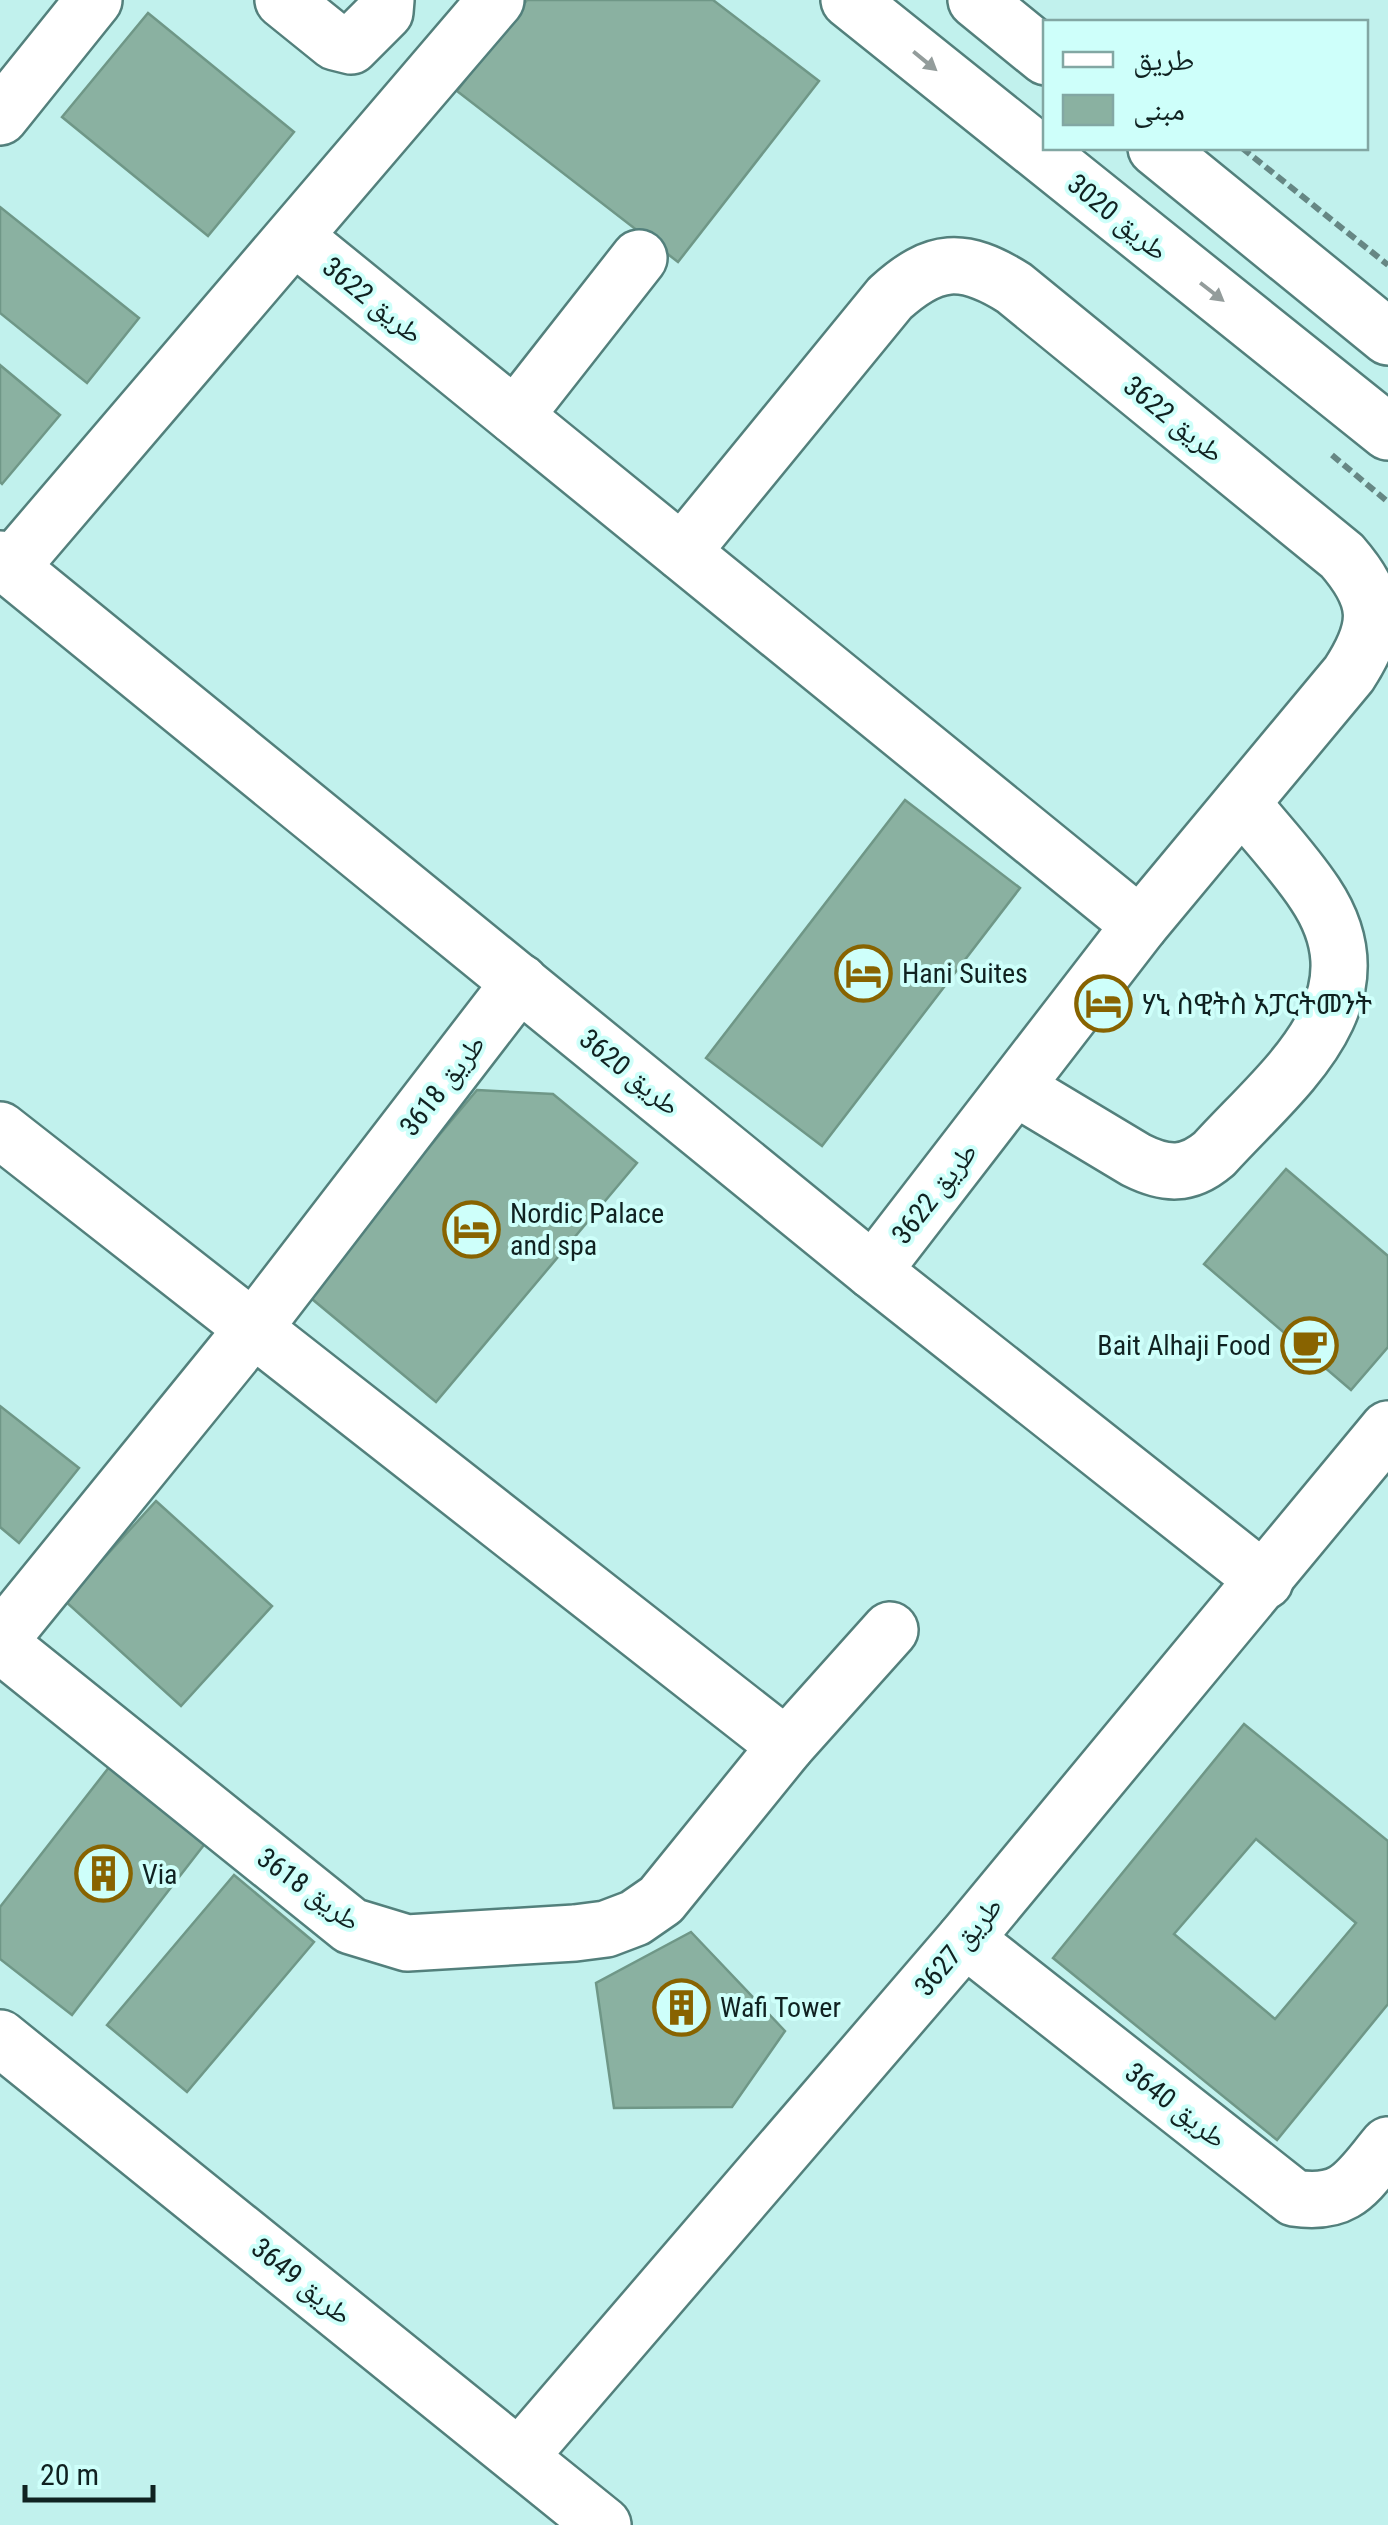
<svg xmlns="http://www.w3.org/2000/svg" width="1388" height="2525" font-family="'Roboto Condensed','Noto Naskh Arabic','Noto Sans Ethiopic',sans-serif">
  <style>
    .building { fill: #8ab1a1; stroke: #6f9787; stroke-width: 2.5; fill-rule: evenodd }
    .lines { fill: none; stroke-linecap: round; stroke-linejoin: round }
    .minor-casing { stroke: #53807c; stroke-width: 60 }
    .path { stroke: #668784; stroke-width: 6; stroke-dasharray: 10 5; stroke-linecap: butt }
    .minor { stroke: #fff; stroke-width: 55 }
    .oneway { fill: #939c9b }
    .labels { text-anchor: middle; stroke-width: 8; stroke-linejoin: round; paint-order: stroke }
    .street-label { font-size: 28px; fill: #102221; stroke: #cefffa }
    .poi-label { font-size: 28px; fill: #102221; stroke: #cefffa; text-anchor: start }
  </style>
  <rect width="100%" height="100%" fill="#c1f1ed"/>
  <g class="building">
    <polygon points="527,0 713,0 819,81 678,262 457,91"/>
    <polygon points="148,13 294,132 208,236 62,117"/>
    <polygon points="0,207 139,318 87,383 0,313"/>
    <polygon points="0,365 60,415 2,484 0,482"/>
    <polygon points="905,800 1020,888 822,1146 706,1058"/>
    <polygon points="477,1090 553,1094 637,1163 436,1402 306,1294"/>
    <polygon points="1286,1169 1388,1256 1388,1347 1351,1390 1204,1264"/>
    <polygon points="0,1406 79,1468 19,1543 0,1527"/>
    <polygon points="156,1501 272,1606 181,1706 65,1601"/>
    <path d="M1244,1724L1388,1841V2004L1277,2140L1053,1958ZM1256,1839L1356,1923L1275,2019L1174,1934Z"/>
    <polygon points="110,1766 207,1841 72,2015 0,1959 0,1907"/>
    <polygon points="234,1875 314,1942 187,2092 107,2025"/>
    <polygon points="691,1932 785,2031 732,2107 614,2108 596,1983"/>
  </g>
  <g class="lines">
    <defs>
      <g id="minor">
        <polyline points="283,0 335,42 351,46 385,12 386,0"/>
        <polyline points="849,0 1388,432"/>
        <polyline points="976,0 1046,57"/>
        <polyline points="0,117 94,0"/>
        <polyline points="1156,148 1388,337"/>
        <polyline points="296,238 1140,925"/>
        <polyline points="515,416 639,258"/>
        <path d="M682,552L890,298C934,258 963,256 1014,288L1342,556C1380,600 1380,626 1349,674L1140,925L873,1271"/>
        <polyline points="0,559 873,1271 1265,1581"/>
        <polyline points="10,568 496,0"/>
        <path d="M1016,1088L1136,1160C1166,1175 1188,1176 1214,1154C1281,1080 1387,1002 1315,894C1294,862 1266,833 1242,803"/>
        <polyline points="0,1130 786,1746"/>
        <polyline points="0,1640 253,1329 520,982"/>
        <polyline points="0,1644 351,1926 407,1943 575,1933 606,1929 635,1918 661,1900 786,1746 890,1630"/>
        <path d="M965,1939L1294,2198C1347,2206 1357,2182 1388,2145"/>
        <polyline points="0,2038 603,2525"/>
        <polyline points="520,2456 965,1939 1388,1429"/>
      </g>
    </defs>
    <use href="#minor" class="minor-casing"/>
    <g class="path">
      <polyline points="1242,148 1388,265"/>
      <polyline points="1332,455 1388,502"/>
    </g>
    <use href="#minor" class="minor"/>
  </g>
  <defs><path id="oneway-solid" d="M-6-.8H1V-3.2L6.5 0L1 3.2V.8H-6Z" transform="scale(2.5)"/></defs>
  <g class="oneway">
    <use href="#oneway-solid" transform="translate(925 61) rotate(39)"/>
    <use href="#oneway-solid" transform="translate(1212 292) rotate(38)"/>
  </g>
  <defs>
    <symbol id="hotel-ring" viewBox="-11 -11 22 22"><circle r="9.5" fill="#cefffa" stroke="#886300" stroke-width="1.5"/><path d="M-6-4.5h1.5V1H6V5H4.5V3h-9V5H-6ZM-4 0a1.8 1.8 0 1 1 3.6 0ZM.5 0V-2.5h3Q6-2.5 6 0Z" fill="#886300"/></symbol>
    <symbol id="cafe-ring" viewBox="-11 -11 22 22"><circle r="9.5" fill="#cefffa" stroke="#886300" stroke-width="1.5"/><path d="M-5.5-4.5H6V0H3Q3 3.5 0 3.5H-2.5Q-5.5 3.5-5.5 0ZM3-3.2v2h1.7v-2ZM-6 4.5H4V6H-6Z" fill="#886300"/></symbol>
    <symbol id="building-ring" viewBox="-11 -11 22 22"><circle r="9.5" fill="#cefffa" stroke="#886300" stroke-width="1.5"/><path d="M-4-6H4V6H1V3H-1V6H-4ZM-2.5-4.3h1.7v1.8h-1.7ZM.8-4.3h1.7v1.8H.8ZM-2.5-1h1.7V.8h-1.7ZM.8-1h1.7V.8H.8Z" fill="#886300"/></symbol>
  </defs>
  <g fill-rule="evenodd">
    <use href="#hotel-ring" x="832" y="942" width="63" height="63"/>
    <use href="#hotel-ring" x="1072" y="972" width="63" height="63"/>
    <use href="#hotel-ring" x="440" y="1198" width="63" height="63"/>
    <use href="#cafe-ring" x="1278" y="1314" width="63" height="63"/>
    <use href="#building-ring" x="72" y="1842" width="63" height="63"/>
    <use href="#building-ring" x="650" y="1976" width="63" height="63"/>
  </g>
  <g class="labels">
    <g class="street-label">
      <text transform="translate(1118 217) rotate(39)" y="10">طريق 3020</text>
      <text transform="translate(373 300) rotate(39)" y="10">طريق 3622</text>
      <text transform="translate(1174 419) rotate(39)" y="10">طريق 3622</text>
      <text transform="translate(630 1072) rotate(39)" y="10">طريق 3620</text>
      <text transform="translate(442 1085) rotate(-52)" y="10">طريق 3618</text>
      <text transform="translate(934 1193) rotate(-52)" y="10">طريق 3622</text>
      <text transform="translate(309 1889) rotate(36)" y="10">طريق 3618</text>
      <text transform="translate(958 1946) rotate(-50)" y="10">طريق 3627</text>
      <text transform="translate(1176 2105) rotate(38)" y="10">طريق 3640</text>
      <text transform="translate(302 2281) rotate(39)" y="10">طريق 3649</text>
    </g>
    <g class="poi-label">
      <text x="902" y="983">Hani Suites</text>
      <text x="1142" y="1014">ሃኒ ስዊትስ አፓርትመንት</text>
      <text x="510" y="1223">Nordic Palace<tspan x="510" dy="32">and spa</tspan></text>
      <text x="1271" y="1355" text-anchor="end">Bait Alhaji Food</text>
      <text x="142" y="1884">Via</text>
      <text x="720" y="2017">Wafi Tower</text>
    </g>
  </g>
  <rect x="1043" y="20" width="325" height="130" fill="#cefffa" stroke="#82a7a3" stroke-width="2.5"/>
  <rect x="1063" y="52" width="50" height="15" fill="#ffffff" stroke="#82a7a3" stroke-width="2.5"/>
  <text x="1133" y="70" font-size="30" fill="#102221">طريق</text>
  <rect x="1063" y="95" width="50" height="30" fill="#8ab1a1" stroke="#82a7a3" stroke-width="2.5"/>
  <text x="1133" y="120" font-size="30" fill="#102221">مبنى</text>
  <path d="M25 2485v15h128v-15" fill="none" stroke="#102221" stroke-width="5"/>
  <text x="40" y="2485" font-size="30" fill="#102221" stroke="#cefffa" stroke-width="8" paint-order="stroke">20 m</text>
</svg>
